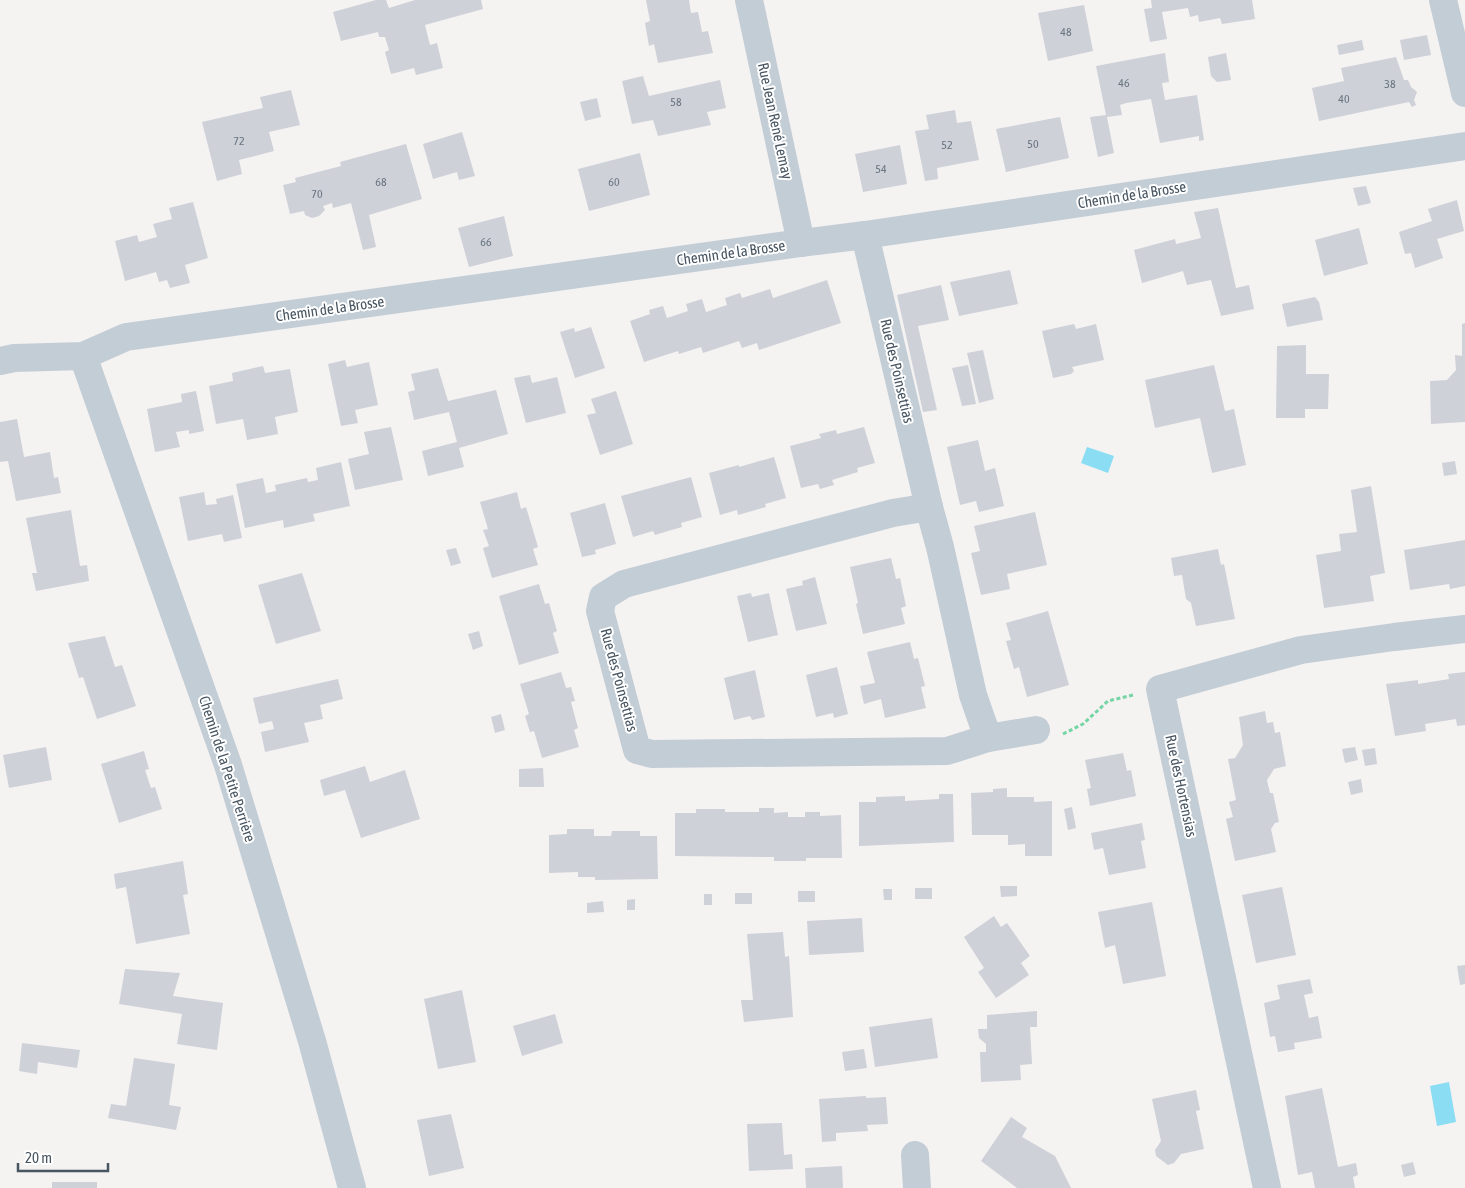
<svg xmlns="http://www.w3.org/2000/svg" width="1465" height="1188" font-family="'Asap Condensed',sans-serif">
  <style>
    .water { fill: #8addf3 }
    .building { fill: #ced1d8 }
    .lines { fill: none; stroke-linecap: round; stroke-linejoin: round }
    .path { stroke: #74d5a5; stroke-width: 3; stroke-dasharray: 4 2.5; stroke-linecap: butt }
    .minor { stroke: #c3cdd5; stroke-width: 28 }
    .tertiary { stroke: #c3cdd5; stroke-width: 28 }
    .labels { text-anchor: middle; stroke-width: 4; stroke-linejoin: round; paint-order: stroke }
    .number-label { font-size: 12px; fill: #6a7580 }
    .street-label { font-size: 15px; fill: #485662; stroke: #fff }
  </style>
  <rect width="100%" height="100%" fill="#f5f2f2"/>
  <g class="water">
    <polygon points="1087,447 1114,456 1108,473 1081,463"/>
    <polygon points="1449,1082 1456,1122 1437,1126 1430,1086"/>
  </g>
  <g class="building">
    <polygon points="376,0 386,0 389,8 415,0 481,0 483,9 425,25 430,45 437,43 443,68 416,75 414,68 391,74 385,52 389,50 385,37 379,37 378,32 341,41 333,12"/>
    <polygon points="646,0 689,0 691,13 698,12 702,32 708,31 713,53 658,63 654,44 649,46 645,23 650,21"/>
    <polygon points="1151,0 1252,0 1255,19 1222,24 1220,18 1199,22 1198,15 1190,17 1188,8 1162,12 1167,39 1150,42 1144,9 1152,8"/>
    <polygon points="1084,5 1093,51 1048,61 1038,13"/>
    <polygon points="1427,35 1431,55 1404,60 1400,40"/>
    <polygon points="1362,40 1364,50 1339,55 1337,45"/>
    <polygon points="1165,53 1169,82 1162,83 1165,100 1197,95 1204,140 1199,141 1199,136 1160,143 1151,99 1126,103 1120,105 1122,115 1107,117 1114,153 1098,157 1090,117 1106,115 1096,66"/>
    <polygon points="1226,53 1231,80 1217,82 1211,76 1208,57"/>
    <polygon points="1396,57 1404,80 1408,80 1411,87 1417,92 1414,100 1416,105 1412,107 1409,102 1319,121 1312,88 1344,81 1341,68"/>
    <polygon points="643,76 649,96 720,80 726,108 707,112 711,125 658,136 653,120 632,124 622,81"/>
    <polygon points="291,90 300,125 269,132 274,151 239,160 242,174 217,181 202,122 263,108 260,97"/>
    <polygon points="597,98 601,117 585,121 580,102"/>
    <polygon points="955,110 957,123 971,121 979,160 937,168 938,179 925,181 915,131 929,129 926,115"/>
    <polygon points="1060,117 1069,158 1006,172 996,129"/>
    <polygon points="462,132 475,176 459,180 457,172 433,179 423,144"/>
    <polygon points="406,144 422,199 369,215 376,247 363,250 351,203 333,208 332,203 323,206 325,210 319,216 312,218 305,215 304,211 290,214 283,185 296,182 295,178 341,166 340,162"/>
    <polygon points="900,145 907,184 863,192 855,154"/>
    <polygon points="640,153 650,195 589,211 578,169"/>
    <polygon points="1366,186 1371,203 1358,206 1353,188"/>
    <polygon points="1457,200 1464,231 1437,239 1443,258 1415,268 1411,253 1405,254 1399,232 1432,221 1428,209"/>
    <polygon points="193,202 208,258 185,265 190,283 170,288 167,280 159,282 156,272 125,281 115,241 137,235 139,242 157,237 153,224 172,219 169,208"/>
    <polygon points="1218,208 1236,288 1249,285 1254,309 1221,316 1211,280 1187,285 1183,271 1142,283 1134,250 1175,239 1176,244 1201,238 1194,212"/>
    <polygon points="504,216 513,256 469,267 458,228"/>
    <polygon points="1359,228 1368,264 1324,276 1315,240"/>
    <polygon points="1010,270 1018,304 959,316 950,282"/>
    <polygon points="827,280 841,323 759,350 757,343 742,348 739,341 703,353 701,347 679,354 678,351 644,362 630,321 650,314 649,310 663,306 667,318 688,311 686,304 702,299 706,312 727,305 725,298 740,293 742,298 770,289 773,298"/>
    <polygon points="941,285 949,320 918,326 937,410 923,412 897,295"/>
    <polygon points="1315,297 1319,302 1323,320 1287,327 1282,304"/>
    <polygon points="1465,323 1465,422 1431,424 1430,381 1447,380 1456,370 1455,355 1462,356 1462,324"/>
    <polygon points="1074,324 1076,329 1096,324 1104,360 1072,367 1074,371 1071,374 1053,378 1042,331"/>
    <polygon points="591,327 605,368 575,378 560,332 574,328 575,332"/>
    <polygon points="1306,345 1306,374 1329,374 1328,409 1305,409 1305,418 1276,418 1277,346"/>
    <polygon points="983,350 994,399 979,403 967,353"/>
    <polygon points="345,360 347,367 369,362 378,405 355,410 358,423 341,426 328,364"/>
    <polygon points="968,365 976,404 962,406 952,368"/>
    <polygon points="1214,365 1225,411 1234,409 1246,465 1212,473 1200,418 1155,428 1145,380"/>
    <polygon points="263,366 265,373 290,369 298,412 275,417 278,434 247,440 243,419 216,424 209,386 233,381 232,373"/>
    <polygon points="438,368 448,401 496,390 508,434 459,448 464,467 428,476 422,451 457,442 449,412 414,420 408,392 415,390 411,374"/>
    <polygon points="530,375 532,383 557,377 566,413 526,423 514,378"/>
    <polygon points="196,391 204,431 189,434 189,430 176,432 180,447 155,452 147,409 182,402 181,394"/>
    <polygon points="616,391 633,444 600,455 587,415 596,413 591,399"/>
    <polygon points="17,419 24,457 50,452 54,478 58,477 61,493 16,501 8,461 0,462 0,422"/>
    <polygon points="391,427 403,480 355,490 348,459 369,454 364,432"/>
    <polygon points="864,427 875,463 857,468 858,472 832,480 834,485 820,489 818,484 801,488 790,446 821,438 819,434 836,430 837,434"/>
    <polygon points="978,440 985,471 995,468 1004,506 979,512 976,501 960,505 947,447"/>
    <polygon points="774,457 786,498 765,504 766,507 738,515 737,510 720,515 709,473 739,465 739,467"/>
    <polygon points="1455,461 1457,474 1444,476 1442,463"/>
    <polygon points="341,462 350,506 313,514 315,521 284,528 283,520 245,528 236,484 263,478 266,493 276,491 275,485 307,478 308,482 318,480 316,468"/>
    <polygon points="691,477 702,517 681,523 682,527 668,531 655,535 653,531 633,537 621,496"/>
    <polygon points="1371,486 1385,573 1370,576 1374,601 1324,608 1316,555 1341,551 1339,534 1357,532 1351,490"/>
    <polygon points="204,492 206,505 217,504 216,499 233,495 242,538 224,542 222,534 188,541 179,497"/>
    <polygon points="517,492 521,509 526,507 538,547 533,549 538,565 492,578 483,548 489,546 483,530 488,529 480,502"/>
    <polygon points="605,503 616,544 595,550 596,554 582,557 570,513"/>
    <polygon points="71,510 80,566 87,565 89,581 36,591 32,573 37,573 26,518"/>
    <polygon points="1035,512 1047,565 1007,574 1010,589 981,595 971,553 980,551 974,526"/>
    <polygon points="1465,540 1465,586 1450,589 1449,584 1410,590 1404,550"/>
    <polygon points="456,548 461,563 451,566 446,550"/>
    <polygon points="1218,549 1221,565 1224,564 1235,619 1196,626 1191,603 1186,599 1182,575 1174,576 1171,558"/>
    <polygon points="891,558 896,579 900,578 906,606 901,608 905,624 863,634 856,604 858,603 850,567"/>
    <polygon points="302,573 321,631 276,644 258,585"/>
    <polygon points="815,577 827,624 796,631 786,589 803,585 802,581"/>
    <polygon points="539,584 545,604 549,603 557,631 553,633 559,653 519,665 499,596"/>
    <polygon points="751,593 752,597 769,593 778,635 748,642 737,596"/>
    <polygon points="1048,611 1069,685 1027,697 1019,667 1014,669 1006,641 1011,640 1006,623"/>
    <polygon points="479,631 483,646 473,650 468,634"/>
    <polygon points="105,636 115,667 122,665 136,706 97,719 83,677 79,678 68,643"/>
    <polygon points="910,642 914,659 918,658 925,686 921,687 926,708 885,718 881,699 864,704 860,686 875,683 867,652"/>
    <polygon points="837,667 848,714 834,718 833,713 816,717 806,675"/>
    <polygon points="755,670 765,717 752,720 750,716 734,720 724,678"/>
    <polygon points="561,672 566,688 571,687 575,701 571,702 578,728 574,730 579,747 542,758 534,731 530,732 525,716 529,714 520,684"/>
    <polygon points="1465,672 1465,725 1457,726 1456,719 1425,724 1426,731 1395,736 1386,684 1418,680 1418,684 1449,679 1448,674"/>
    <polygon points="338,679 343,699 320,705 323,719 304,723 309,742 265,752 261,732 274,729 272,721 259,724 253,698"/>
    <polygon points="1265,711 1267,723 1273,722 1275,733 1280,732 1286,766 1274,769 1267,780 1270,793 1273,793 1279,822 1275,823 1271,829 1276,852 1235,861 1226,819 1233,817 1229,802 1236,800 1228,759 1235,758 1243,745 1239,717"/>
    <polygon points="501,714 505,730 495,733 491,717"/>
    <polygon points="46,747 52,780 9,788 3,755"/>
    <polygon points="1355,747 1358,760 1345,763 1342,749"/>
    <polygon points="1375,748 1377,764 1365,766 1362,750"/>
    <polygon points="144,751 149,769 145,770 151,788 155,787 162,809 119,823 101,764"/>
    <polygon points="1123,753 1127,771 1131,770 1136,796 1090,806 1087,789 1091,788 1085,760"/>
    <polygon points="365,766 370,782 405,770 420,819 361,838 345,790 324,796 320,780"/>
    <polygon points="543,768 544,787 519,787 519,769"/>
    <polygon points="1361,779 1363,792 1351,795 1348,782"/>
    <polygon points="1007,788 1007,797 1034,797 1034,802 1052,801 1052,856 1025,856 1025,844 1008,845 1008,835 972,835 971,793 993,792 993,789"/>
    <polygon points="939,794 953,794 954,842 859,846 859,802 876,802 876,797 905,796 905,801 939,799"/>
    <polygon points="1072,807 1076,828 1068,830 1064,809"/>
    <polygon points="759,808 774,808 774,813 788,812 788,817 805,817 805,812 820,812 820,816 841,815 842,858 806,858 806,861 774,861 774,857 675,856 675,813 696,813 696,809 725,809 725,812 759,812"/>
    <polygon points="1142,823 1145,840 1141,841 1146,868 1109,875 1103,848 1094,850 1091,833"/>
    <polygon points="567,829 594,829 594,836 611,836 612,831 640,831 640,836 657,836 658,879 595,880 595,877 578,877 578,872 549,873 549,835 567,834"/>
    <polygon points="183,861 188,894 183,895 190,934 136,944 126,887 116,889 114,874"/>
    <polygon points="1000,886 1017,886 1017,896 1001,897"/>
    <polygon points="1282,887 1296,955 1256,963 1242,895"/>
    <rect x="915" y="888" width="17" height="11"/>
    <polygon points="883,889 892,889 892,900 884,900"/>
    <rect x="798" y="891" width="17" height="11"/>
    <rect x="735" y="893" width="17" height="11"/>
    <rect x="704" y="894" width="8" height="11"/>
    <polygon points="635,899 635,910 627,910 627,900"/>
    <polygon points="603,901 604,912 587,913 587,903"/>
    <polygon points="1152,902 1166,976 1123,984 1115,945 1105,948 1098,912"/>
    <polygon points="994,916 1001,927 1007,923 1030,956 1021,963 1029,975 996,998 978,972 984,968 964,937"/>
    <polygon points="862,918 864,952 809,955 807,921"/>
    <polygon points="783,932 785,957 789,956 793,1017 744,1022 741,1000 753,1000 747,934"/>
    <polygon points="1465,965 1465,984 1460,985 1457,966"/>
    <polygon points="125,969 180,973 173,996 223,1003 217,1050 177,1044 182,1014 119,1004"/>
    <polygon points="1310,979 1313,993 1304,995 1309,1018 1318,1016 1322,1038 1294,1043 1295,1049 1278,1052 1275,1036 1270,1037 1264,1003 1280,999 1277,985"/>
    <polygon points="462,990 476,1062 438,1069 424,999"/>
    <polygon points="1037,1011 1037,1027 1030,1027 1032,1064 1020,1065 1021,1080 981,1082 980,1052 986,1052 986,1044 979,1038 978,1029 987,1029 987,1015"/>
    <polygon points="555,1014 563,1043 522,1056 513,1026"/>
    <polygon points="932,1018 938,1058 875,1067 869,1027"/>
    <polygon points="22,1043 80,1050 77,1068 38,1062 37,1074 19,1071"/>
    <polygon points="864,1049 867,1068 845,1071 842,1052"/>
    <polygon points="134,1058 175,1064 169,1105 181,1107 176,1130 108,1118 111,1104 126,1106"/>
    <polygon points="1322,1088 1338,1167 1356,1163 1358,1175 1353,1177 1355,1188 1315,1188 1312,1172 1298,1175 1285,1096"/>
    <polygon points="1196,1090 1200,1110 1196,1111 1204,1149 1181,1154 1174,1163 1168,1165 1156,1156 1155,1150 1161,1141 1152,1099"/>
    <polygon points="866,1096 866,1098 886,1097 888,1124 867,1125 868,1131 836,1133 836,1141 822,1142 819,1099"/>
    <polygon points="451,1114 464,1168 429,1176 417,1120"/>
    <polygon points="1011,1117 1027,1128 1022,1137 1055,1156 1071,1188 1017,1188 981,1161"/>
    <polygon points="782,1123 784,1155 792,1154 793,1169 749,1171 747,1124"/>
    <polygon points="1413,1162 1416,1174 1404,1177 1401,1165"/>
    <polygon points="842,1166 843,1188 806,1188 805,1168"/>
    <rect x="52" y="1182" width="45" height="6"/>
  </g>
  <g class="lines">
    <polyline class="path" points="1063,734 1083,724 1108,701 1133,695"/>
    <g class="minor">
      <polyline points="749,0 801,243"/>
      <polyline points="1443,0 1465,93"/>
      <polyline points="865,235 929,507 893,513 624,584 603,597 600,611 637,750 652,754 947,751 988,738 1036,730"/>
      <polyline points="83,356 228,765 312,1041 352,1188"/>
      <polyline points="929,507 940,547 973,695 988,738"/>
      <polyline points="915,1155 917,1188"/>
      <polyline points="1267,1188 1160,689 1301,650 1394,637 1465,629"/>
    </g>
    <polyline class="tertiary" points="0,361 14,358 83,356 126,337 801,243 865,235 1465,146"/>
  </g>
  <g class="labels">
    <g class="number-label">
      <text x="1066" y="36">48</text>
      <text x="1124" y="87">46</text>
      <text x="1390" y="88">38</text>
      <text x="1344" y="103">40</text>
      <text x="676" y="106">58</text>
      <text x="239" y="145">72</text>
      <text x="1033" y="148">50</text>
      <text x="947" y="149">52</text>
      <text x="881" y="173">54</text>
      <text x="381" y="186">68</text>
      <text x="614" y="186">60</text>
      <text x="317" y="198">70</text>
      <text x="486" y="246">66</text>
    </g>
    <g class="street-label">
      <text transform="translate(775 121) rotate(78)" y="5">Rue Jean René Lemay</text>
      <text transform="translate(1132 195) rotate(-9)" y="5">Chemin de la Brosse</text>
      <text transform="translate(731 253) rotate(-8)" y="5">Chemin de la Brosse</text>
      <text transform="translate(330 309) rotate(-8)" y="5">Chemin de la Brosse</text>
      <text transform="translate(897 371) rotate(77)" y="5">Rue des Poinsettias</text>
      <text transform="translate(619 680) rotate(75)" y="5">Rue des Poinsettias</text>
      <text transform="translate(227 769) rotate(72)" y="5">Chemin de la Petite Perrière</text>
      <text transform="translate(1181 786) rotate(78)" y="5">Rue des Hortensias</text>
    </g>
  </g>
  <path d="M18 1163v8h90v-8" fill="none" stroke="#485662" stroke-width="2.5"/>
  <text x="25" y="1163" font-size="15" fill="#485662" stroke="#ffffff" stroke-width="4" paint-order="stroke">20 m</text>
</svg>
